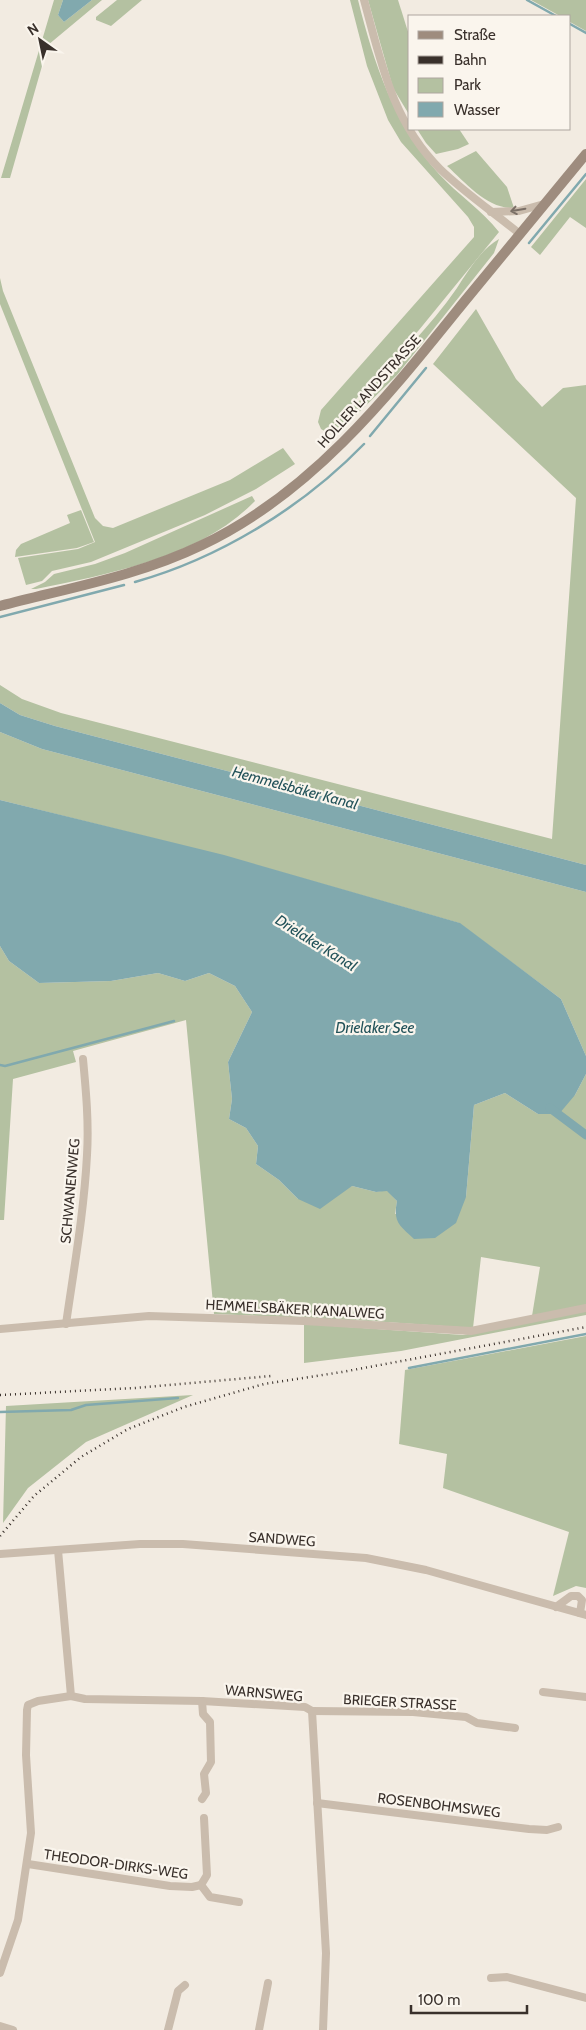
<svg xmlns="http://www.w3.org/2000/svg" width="586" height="2030" font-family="Cabin,sans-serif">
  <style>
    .green { fill: #b4c1a1 }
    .water { fill: #81a9ae }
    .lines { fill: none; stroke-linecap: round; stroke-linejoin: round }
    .stream { stroke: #81a9ae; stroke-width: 2.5 }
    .canal { stroke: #81a9ae; stroke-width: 9 }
    .street { stroke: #cabcad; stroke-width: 8 }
    .secondary { stroke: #9e8c7e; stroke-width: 10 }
    .rail { stroke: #39302b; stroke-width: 2.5; stroke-dasharray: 1 4; stroke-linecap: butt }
    .oneway { stroke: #7a6f66 }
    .labels { text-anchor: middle; stroke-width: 4.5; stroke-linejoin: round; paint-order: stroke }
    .street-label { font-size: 14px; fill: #39302b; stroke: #faf5ed }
    .water-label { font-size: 15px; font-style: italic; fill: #225259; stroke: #faf5ed }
  </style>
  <rect width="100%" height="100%" fill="#f2ebe1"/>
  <g class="green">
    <polygon points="54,0 63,0 58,15 64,22 92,0 102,0 48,45 10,178 1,178"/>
    <polygon points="117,0 142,0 111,26 96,20 96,17"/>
    <path d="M350,0H358C374,64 394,124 439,174C457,194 482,210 499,232L419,330L326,432L321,429L318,422L321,410L474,237V227L468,217L401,142L388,120L367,66Z"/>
    <polygon points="368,0 398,0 410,38 410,116 393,88"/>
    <polygon points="531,0 586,0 586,31 570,22 570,16 560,16"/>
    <polygon points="417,129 459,129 469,144 458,149 436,154 426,143"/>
    <path d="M476,151L507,187L514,208C487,209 466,183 447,166Z"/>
    <polygon points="586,179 586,228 570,217 540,255 531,247"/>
    <path d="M499,239L494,253L397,375L346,425L337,431L330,432C337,418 353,408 364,396C395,361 430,327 457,288C468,271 481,249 499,239Z"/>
    <polygon points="0,278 3,291 95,518 103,526 113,528 230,480 283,448 295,464 256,489 205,515 91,562 52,571 42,581 26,585 18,558 78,549 95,542 0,304"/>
    <polygon points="476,309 516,379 542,407 563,388 586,385 586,865 55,726 20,715 0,703 0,685 22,699 61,713 552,839 576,498 433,364"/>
    <path d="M252,496L255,501C201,557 109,574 36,589H31L45,582L54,574L95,564L125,553Z"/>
    <polygon points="81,510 94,542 77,548 15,557 16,550 21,544 70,523 67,515"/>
    <polygon points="0,732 42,749 586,892 586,1056 561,999 459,923 224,856 0,800"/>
    <polygon points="0,946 9,961 39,983 111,981 158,973 185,981 209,973 235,986 252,1012 228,1062 232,1099 229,1119 246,1128 258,1146 256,1164 279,1180 298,1199 352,1186 376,1192 387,1190 397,1201 395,1214 466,1197 474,1105 505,1093 538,1114 575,1095 586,1074 586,1305 532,1316 540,1267 481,1257 473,1328 371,1321 214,1314 186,1020 73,1051 76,1062 13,1079 4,1220 0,1220"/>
    <polygon points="586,1311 586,1315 401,1351 304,1363 304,1324 463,1335"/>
    <polygon points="586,1336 586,1588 576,1586 553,1596 569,1532 443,1488 447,1454 399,1444 405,1370"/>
    <polygon points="193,1395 86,1442 28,1488 3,1523 6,1406"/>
  </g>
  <g class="water">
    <polygon points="63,0 92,0 64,22 58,15"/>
    <polygon points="0,703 20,715 55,726 586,865 586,892 42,749 0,732"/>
    <path d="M0,800L224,855L460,923L561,999L586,1056V1074L575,1095L559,1114H538L505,1093L474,1105L466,1197L456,1223L435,1238L414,1239C399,1225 393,1222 397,1201L387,1191L376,1192L352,1186L320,1209L298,1199L279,1180L256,1164L258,1146L246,1128L229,1119L232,1099L228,1062L252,1012L235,986L209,973L185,981L158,973L111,981L39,983L9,961L0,946Z"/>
  </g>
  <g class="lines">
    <g class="stream">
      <polyline points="527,0 556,16"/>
      <polyline points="570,24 586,33"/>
      <polyline points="529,243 586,174"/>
      <polyline points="370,436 426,368"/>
      <path d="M135,582C220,558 303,507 364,444"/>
      <polyline points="0,617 124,585"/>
      <polyline points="0,1065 5,1066 174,1021"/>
      <polyline points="409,1368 586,1334"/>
      <polyline points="0,1412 71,1410 86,1405 178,1398"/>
    </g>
    <polyline class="canal" points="550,1108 586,1135"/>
    <g class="street">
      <path d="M364,0C381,62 392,121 440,169C465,193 493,212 520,234"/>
      <polyline points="491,212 519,211 544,204"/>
      <path d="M66,1324C74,1268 84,1212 87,1155C89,1123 86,1091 83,1059"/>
      <polyline points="0,1329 149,1316 304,1321 471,1331 586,1308"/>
      <polyline points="58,1550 71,1696 85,1699 202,1701 305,1707 312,1711 326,1953 323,2030"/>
      <polyline points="0,1554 140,1544 183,1544 366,1558 426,1570 586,1615"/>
      <polyline points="556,1607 571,1596 578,1596 582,1600 580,1613"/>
      <polyline points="543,1692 586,1697"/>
      <polyline points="312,1711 413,1712 466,1717 477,1723 515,1728"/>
      <polyline points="202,1799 206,1793 204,1774 211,1762 210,1722 203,1714 202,1701"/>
      <polyline points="317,1803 529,1829 547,1830 558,1827"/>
      <polyline points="204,1818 207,1875 201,1885 210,1897 239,1902"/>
      <polyline points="28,1864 170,1886 192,1887 201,1885"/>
      <polyline points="0,1973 18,1920 31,1833 26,1755 27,1710 28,1705 38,1701 71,1696"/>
      <polyline points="491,1978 507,1977 586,1998"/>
      <polyline points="0,2026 13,2030"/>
      <polyline points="168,2030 178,1991 185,1985"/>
      <polyline points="259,2030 268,1983"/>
    </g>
    <path class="secondary" d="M0,606C68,588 138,576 202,545C312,493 389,395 464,302C504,253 545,204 586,154"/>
    <g class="rail">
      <polyline points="0,1395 135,1388 271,1376"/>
      <polyline points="0,1536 34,1496 81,1457 128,1429 184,1407 264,1384 342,1372 586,1327"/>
    </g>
  </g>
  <defs><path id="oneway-shaft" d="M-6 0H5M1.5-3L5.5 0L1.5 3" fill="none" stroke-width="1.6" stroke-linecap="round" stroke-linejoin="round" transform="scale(1.25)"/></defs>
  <use class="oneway" href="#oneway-shaft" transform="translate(518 210) rotate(170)"/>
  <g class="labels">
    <g class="street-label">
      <text transform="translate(369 391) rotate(-48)" y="5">HOLLER LANDSTRASSE</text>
      <text transform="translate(70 1191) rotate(-85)" y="5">SCHWANENWEG</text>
      <text transform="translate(295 1309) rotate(3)" y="5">HEMMELSBÄKER KANALWEG</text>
      <text transform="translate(282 1539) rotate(4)" y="5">SANDWEG</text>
      <text transform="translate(264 1693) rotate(5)" y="5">WARNSWEG</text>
      <text transform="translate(400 1702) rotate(3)" y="5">BRIEGER STRASSE</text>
      <text transform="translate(439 1805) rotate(7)" y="5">ROSENBOHMSWEG</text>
      <text transform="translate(116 1864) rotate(8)" y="5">THEODOR-DIRKS-WEG</text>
    </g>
    <g class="water-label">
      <text transform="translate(295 788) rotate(15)" y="5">Hemmelsbäker Kanal</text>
      <text transform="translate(316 943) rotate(32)" y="5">Drielaker Kanal</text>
      <text x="375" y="1033">Drielaker See</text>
    </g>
  </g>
  <rect x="408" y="15" width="162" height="115" fill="#faf5ed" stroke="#ada69f"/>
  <rect x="418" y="31" width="25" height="8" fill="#9e8c7e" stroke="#ada69f"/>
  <text x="454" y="40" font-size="15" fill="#39302b">Straße</text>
  <rect x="418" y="56" width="25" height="8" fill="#39302b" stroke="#ada69f"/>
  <text x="454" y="65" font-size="15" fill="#39302b">Bahn</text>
  <rect x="418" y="78" width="25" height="15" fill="#b4c1a1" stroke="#ada69f"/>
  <text x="454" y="90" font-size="15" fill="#39302b">Park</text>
  <rect x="418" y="102" width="25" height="15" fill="#81a9ae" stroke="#ada69f"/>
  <text x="454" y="115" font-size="15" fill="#39302b">Wasser</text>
  <g transform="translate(40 40) rotate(327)" stroke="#faf5ed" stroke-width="4" paint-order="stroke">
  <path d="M0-4L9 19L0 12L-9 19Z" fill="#39302b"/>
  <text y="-8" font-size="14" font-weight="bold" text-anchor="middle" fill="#39302b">N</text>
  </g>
  <path d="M411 2005v8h116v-8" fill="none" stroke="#39302b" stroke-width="2.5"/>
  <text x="418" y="2005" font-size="15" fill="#39302b" stroke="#faf5ed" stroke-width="4" paint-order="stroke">100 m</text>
</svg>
